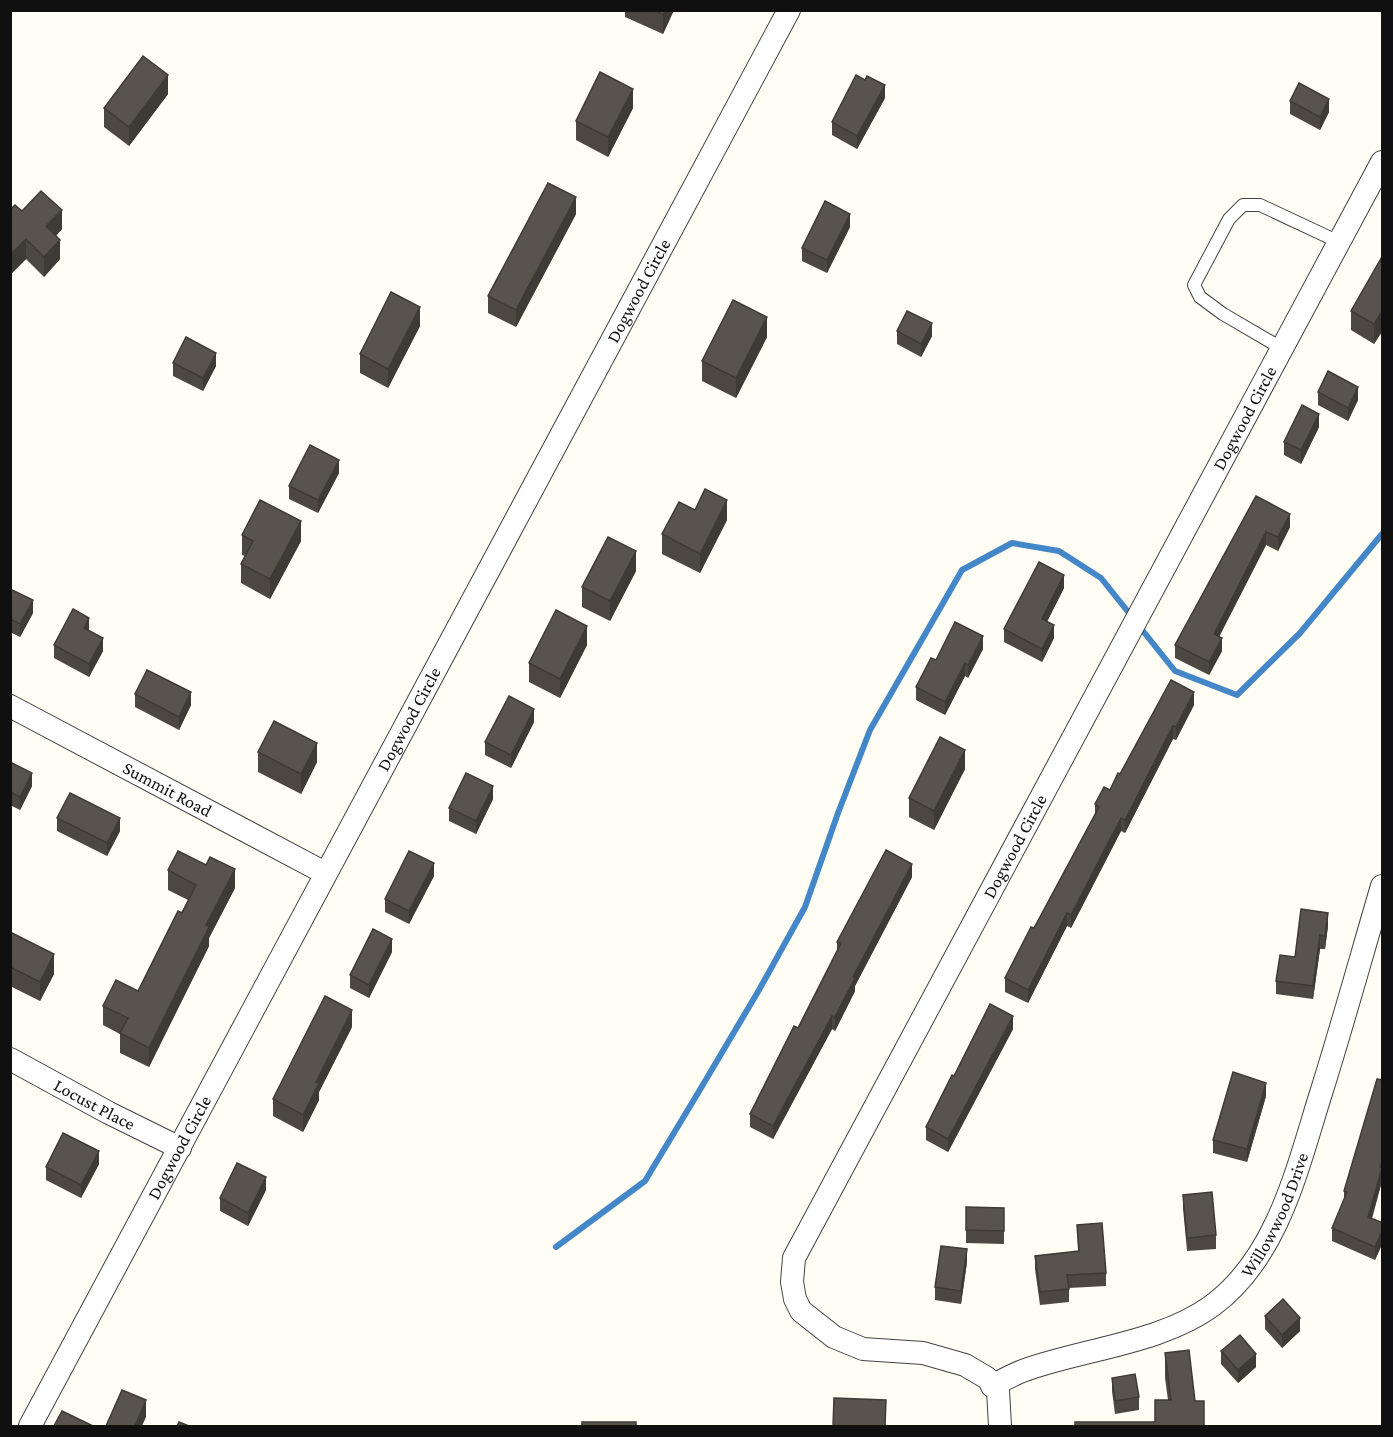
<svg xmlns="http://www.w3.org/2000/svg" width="1393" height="1437" font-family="'Crimson Pro',serif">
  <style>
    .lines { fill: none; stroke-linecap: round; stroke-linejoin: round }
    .stream { stroke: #4487c9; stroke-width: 6 }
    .service-casing { stroke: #434343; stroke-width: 14 }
    .minor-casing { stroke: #434343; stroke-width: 24 }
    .service { stroke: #fff; stroke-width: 12 }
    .minor { stroke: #fff; stroke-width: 22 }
    .wall { fill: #4d4742 }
    .shaded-wall { fill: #3e3a36 }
    .building { fill: #59534d; stroke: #3e3a36; stroke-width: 1.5 }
    .labels { text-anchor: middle; stroke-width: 6; stroke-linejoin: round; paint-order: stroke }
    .street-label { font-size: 18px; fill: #101010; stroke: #fff }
  </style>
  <rect width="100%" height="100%" fill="#fffdf4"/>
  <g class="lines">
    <g class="stream">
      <polyline points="1139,626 1175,671 1237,695 1300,633 1382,534"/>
      <polyline points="556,1247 645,1181 698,1093 759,990 805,907 838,813 870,730 962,570 1012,543 1059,551 1101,578 1133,618"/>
    </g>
    <defs>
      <polyline id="service" points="1283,349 1223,314 1200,297 1194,285 1229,219 1243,205 1260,205 1339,242"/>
      <g id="minor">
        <path id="s1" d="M10,706L325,873"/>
        <path id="s2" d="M10,1059L109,1113L180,1148"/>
        <path id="s3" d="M992,1386C1003,1380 1014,1374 1025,1370C1083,1349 1162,1343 1213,1305C1279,1256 1298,1165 1322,1090C1343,1023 1362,954 1382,886"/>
        <path id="s4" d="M30,1426L789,10"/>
        <path id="s5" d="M1000,1426L998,1390L987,1378L965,1365L923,1353L863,1349L834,1337L801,1311L795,1299L792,1282L794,1258L1382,162"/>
      </g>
    </defs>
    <use href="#service" class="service-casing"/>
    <use href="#minor" class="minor-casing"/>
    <use href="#service" class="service"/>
    <use href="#minor" class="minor"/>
  </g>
  <g class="wall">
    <polygon points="625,10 674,10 663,34 625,17"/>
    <polygon points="168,94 129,146 104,127 104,108"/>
    <polygon points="885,98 857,149 832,135 832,122"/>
    <polygon points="1290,101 1329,112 1320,130 1290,114"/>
    <polygon points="633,108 608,157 576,140 576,121"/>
    <polygon points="10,210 22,211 62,229 56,236 60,259 44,277 26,259 10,275"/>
    <polygon points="576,214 516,327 488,313 488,296"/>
    <polygon points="850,227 827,273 802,261 802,248"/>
    <polygon points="1383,255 1383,330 1374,344 1351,330 1351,311"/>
    <polygon points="420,326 388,388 360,373 360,354"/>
    <polygon points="897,331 932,336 921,357 897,344"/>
    <polygon points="767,337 736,398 702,381 702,361"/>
    <polygon points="173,363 216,366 203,391 173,376"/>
    <polygon points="1318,392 1358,400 1348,421 1318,405"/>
    <polygon points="1319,427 1301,464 1284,455 1284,442"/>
    <polygon points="339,473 318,513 289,499 289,486"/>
    <polygon points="1256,496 1290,527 1278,551 1266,545 1219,636 1222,651 1209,675 1175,658 1175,645"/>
    <polygon points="727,520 700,573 662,554 662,534"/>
    <polygon points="242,535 301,541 270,599 241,583 241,564 245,556 242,555"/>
    <polygon points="636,571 610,621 582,607 582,587"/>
    <polygon points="1064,588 1047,621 1054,638 1042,662 1004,642 1004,629"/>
    <polygon points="10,589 33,613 20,637 10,632"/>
    <polygon points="54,645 103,651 89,677 54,658"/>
    <polygon points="587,645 560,698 529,682 529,663"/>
    <polygon points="983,649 968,678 965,676 945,715 916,700 916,687 936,660"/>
    <polygon points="135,694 191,705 179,730 135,707"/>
    <polygon points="1194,705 1176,740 1173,739 1125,833 1121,831 1071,928 1067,926 1028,1003 1005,992 1005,978 1034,928 1095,814 1095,804 1110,790 1120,774"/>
    <polygon points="534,722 511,768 485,755 485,742"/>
    <polygon points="258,752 317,762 301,794 258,772"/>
    <polygon points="10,762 32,786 20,810 10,805"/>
    <polygon points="965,769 934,830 909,817 909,798"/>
    <polygon points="493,799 476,834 449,821 449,808"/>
    <polygon points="57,818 120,831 107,856 57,831"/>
    <polygon points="168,870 235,888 209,938 209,946 149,1067 120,1053 120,1034 103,1025 103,1006 138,991 188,900 168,890"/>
    <polygon points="434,876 409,924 385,912 385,899"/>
    <polygon points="912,877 855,986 855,991 835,1031 832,1029 773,1139 750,1127 750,1114 798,1028 837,951 837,942"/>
    <polygon points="1328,926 1325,949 1320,949 1313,999 1276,994 1276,981 1295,957"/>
    <polygon points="10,932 54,974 40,1001 10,986"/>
    <polygon points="392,952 369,998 350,988 350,975"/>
    <polygon points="352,1027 319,1092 319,1100 303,1132 273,1116 273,1099"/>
    <polygon points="1013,1029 948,1152 926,1140 926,1127 954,1076"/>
    <polygon points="1383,1080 1382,1181 1372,1219 1383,1223 1383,1242 1375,1260 1332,1241 1332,1228 1344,1199 1344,1191"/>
    <polygon points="1266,1096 1247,1162 1213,1153 1213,1140"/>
    <polygon points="99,1164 81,1198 46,1180 46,1167"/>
    <polygon points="266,1190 248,1226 220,1211 220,1198"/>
    <polygon points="1183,1195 1216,1235 1216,1249 1187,1251 1183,1208"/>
    <polygon points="966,1207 1004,1208 1004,1244 966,1243"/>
    <polygon points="1077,1225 1106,1273 1106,1286 1069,1288 1069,1302 1040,1305 1035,1269 1035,1256 1078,1251"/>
    <polygon points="967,1262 961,1304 935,1300 935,1287"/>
    <polygon points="1265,1316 1300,1331 1282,1348 1265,1329"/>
    <polygon points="1221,1351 1256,1367 1238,1383 1221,1364"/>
    <polygon points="1165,1353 1195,1401 1204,1426 1155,1422 1168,1400 1165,1378"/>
    <polygon points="1112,1378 1139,1397 1139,1410 1115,1414 1112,1391"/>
  </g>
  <g class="shaded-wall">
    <polygon points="665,10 674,10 663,34 663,15"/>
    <polygon points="168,75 168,94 129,146 129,127"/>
    <polygon points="885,85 885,98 857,149 857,136"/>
    <polygon points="633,89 633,108 608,157 608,137"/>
    <polygon points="1329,99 1329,112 1320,130 1320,117"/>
    <polygon points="576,197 576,214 516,327 516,310"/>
    <polygon points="62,210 62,229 46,246 46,226"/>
    <polygon points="850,214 850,227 827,273 827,260"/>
    <polygon points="26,239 26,259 10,275 10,255"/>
    <polygon points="60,240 60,259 44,277 44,257"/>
    <polygon points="420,307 420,326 388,388 388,369"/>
    <polygon points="1383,310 1383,330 1374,344 1374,324"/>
    <polygon points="767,317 767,337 736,398 736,378"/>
    <polygon points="932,323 932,336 921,357 921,344"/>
    <polygon points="216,353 216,366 203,391 203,378"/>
    <polygon points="1358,387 1358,400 1348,421 1348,408"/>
    <polygon points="1319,414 1319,427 1301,464 1301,450"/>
    <polygon points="339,460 339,473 318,513 318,500"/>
    <polygon points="727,500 727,520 700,573 700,554"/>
    <polygon points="1290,514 1290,527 1278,551 1278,537"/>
    <polygon points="301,521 301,541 270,599 270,579"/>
    <polygon points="1266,532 1266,545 1214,647 1214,634"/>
    <polygon points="636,551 636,571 610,621 610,601"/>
    <polygon points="1064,575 1064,588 1042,632 1042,619"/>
    <polygon points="33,600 33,613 20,637 20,624"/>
    <polygon points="89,618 89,631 84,628"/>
    <polygon points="1054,625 1054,638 1042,662 1042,649"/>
    <polygon points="587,626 587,645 560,698 560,679"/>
    <polygon points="983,636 983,649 968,678 968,665"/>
    <polygon points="103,638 103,651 89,677 89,664"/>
    <polygon points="1222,638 1222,651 1209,675 1209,662"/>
    <polygon points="965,663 965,676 945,715 945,702"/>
    <polygon points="191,692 191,705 179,730 179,717"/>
    <polygon points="1194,692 1194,705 1176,740 1176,727"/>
    <polygon points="534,709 534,722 511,768 511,755"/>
    <polygon points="1173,726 1173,739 1125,833 1125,820"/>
    <polygon points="317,743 317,762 301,794 301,774"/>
    <polygon points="965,750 965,769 934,830 934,811"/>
    <polygon points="32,773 32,786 20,810 20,797"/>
    <polygon points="493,786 493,799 476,834 476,821"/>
    <polygon points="120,818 120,831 107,856 107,843"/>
    <polygon points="1121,818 1121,831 1071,928 1071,915"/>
    <polygon points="434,863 434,876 409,924 409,911"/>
    <polygon points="912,864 912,877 855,986 855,991 835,1031 835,1017 853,977"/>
    <polygon points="235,869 235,888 209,938 209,946 149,1067 149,1048 206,925"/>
    <polygon points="1067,913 1067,926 1028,1003 1028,990"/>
    <polygon points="1328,913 1328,926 1325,949 1325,936"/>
    <polygon points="1320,935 1320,949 1313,999 1313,986"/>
    <polygon points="392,939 392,952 369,998 369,985"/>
    <polygon points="54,954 54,974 40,1001 40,982"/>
    <polygon points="352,1010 352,1027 319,1092 319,1100 303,1132 303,1115 316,1082"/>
    <polygon points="832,1016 832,1029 773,1139 773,1126"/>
    <polygon points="1013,1016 1013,1029 948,1152 948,1139"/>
    <polygon points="1266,1083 1266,1096 1247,1162 1247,1149"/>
    <polygon points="99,1151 99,1164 81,1198 81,1185"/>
    <polygon points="1383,1160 1382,1181 1368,1230 1368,1217"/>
    <polygon points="266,1177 266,1190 248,1226 248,1213"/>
    <polygon points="1383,1229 1383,1242 1375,1260 1375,1247"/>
    <polygon points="967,1249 967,1262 961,1304 961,1291"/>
    <polygon points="1300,1318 1300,1331 1282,1348 1282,1335"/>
    <polygon points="1256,1354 1256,1367 1238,1383 1238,1370"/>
    <polygon points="146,1400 146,1417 142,1426 135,1426"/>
  </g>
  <g class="building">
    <polygon points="654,10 665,10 663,15"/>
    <polygon points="143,56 168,75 129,127 104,108"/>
    <polygon points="600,72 633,89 608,137 576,121"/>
    <polygon points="856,75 865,80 867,76 885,85 857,136 832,122"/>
    <polygon points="1299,83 1329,99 1320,117 1290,101"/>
    <polygon points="548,183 576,197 516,310 488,296"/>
    <polygon points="41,191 62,210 46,226 60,240 44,257 26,239 10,255 10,210 15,205 22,211"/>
    <polygon points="825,201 850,214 827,260 802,248"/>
    <polygon points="1383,255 1383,310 1374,324 1351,311"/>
    <polygon points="391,292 420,307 388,369 360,354"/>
    <polygon points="733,300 767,317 736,378 702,361"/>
    <polygon points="907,311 932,323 921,344 897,331"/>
    <polygon points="186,337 216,353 203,378 173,363"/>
    <polygon points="1328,371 1358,387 1348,408 1318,392"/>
    <polygon points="1302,405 1319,414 1301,450 1284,442"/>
    <polygon points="310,445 339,460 318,500 289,486"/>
    <polygon points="705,489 727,500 700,554 662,534 679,502 695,510"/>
    <polygon points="1256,496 1290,514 1278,537 1266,532 1214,634 1222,638 1209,662 1175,645"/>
    <polygon points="260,500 301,521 270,579 241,564 253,541 242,535"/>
    <polygon points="608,537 636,551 610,601 582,587"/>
    <polygon points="1039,562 1064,575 1042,619 1054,625 1042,649 1004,629"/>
    <polygon points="10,589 33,600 20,624 10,619"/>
    <polygon points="73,609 89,618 84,628 103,638 89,664 54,645"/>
    <polygon points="556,610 587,626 560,679 529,663"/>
    <polygon points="955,622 983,636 968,665 965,663 945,702 916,687 931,658 936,660"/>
    <polygon points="147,670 191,692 179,717 135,694"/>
    <polygon points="1171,680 1194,692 1176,727 1173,726 1125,820 1121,818 1071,915 1067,913 1028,990 1005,978 1031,927 1034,928 1099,807 1095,804 1104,787 1110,790 1118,773 1120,774"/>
    <polygon points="509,696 534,709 511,755 485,742"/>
    <polygon points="274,721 317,743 301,774 258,752"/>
    <polygon points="940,737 965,750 934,811 909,798"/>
    <polygon points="10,762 32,773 20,797 10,792"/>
    <polygon points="466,773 493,786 476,821 449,808"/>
    <polygon points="70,793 120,818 107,843 57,818"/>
    <polygon points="886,850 912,864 853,977 855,978 835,1017 832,1016 773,1126 750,1114 794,1026 798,1028 841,943 837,942"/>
    <polygon points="178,851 206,865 210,857 235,869 206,925 209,927 149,1048 120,1033 128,1018 103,1006 116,980 138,991 178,911 182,913 196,885 168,870"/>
    <polygon points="409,851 434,863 409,911 385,899"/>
    <polygon points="1301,909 1328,913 1325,936 1320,935 1313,986 1276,981 1280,955 1295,957"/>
    <polygon points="373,929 392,939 369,985 350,975"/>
    <polygon points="10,932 54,954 40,982 10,967"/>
    <polygon points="325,996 352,1010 316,1082 319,1083 303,1115 273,1099"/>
    <polygon points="990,1004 1013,1016 948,1139 926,1127 952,1075 954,1076"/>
    <polygon points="1233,1072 1266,1083 1247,1149 1213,1140"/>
    <polygon points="1377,1079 1383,1080 1383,1160 1380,1167 1382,1168 1368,1217 1383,1223 1383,1229 1375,1247 1332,1228 1347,1192 1344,1191"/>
    <polygon points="63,1133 99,1151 81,1185 46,1167"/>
    <polygon points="237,1163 266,1177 248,1213 220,1198"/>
    <polygon points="1212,1192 1216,1235 1187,1238 1183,1195"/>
    <polygon points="966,1207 1004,1208 1004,1231 966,1230"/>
    <polygon points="1102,1223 1106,1273 1067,1275 1069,1289 1040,1292 1035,1256 1079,1251 1077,1225"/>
    <polygon points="941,1246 967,1249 961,1291 935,1287"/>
    <polygon points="1283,1299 1300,1318 1282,1335 1265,1316"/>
    <polygon points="1240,1335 1256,1354 1238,1370 1221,1351"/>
    <polygon points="1189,1350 1195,1401 1204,1401 1204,1426 1075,1426 1075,1422 1155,1422 1155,1400 1171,1400 1165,1353"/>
    <polygon points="1135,1374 1139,1397 1115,1401 1112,1378"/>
    <polygon points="122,1390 146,1400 135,1426 106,1426"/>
    <polygon points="834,1398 886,1400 885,1426 833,1426"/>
    <polygon points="62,1411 93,1426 54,1426"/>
    <polygon points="179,1422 189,1426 177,1426"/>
    <rect x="582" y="1422" width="54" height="4"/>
  </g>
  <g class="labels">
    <g class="street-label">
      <text dy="6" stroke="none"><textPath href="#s4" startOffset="1288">Dogwood Circle</textPath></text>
      <text dy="6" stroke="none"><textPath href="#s5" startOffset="1263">Dogwood Circle</textPath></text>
      <text dy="6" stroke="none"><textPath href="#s4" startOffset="802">Dogwood Circle</textPath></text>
      <text dy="6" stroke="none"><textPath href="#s1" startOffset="178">Summit Road</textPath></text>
      <text dy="6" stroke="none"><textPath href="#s5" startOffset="777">Dogwood Circle</textPath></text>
      <text dy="6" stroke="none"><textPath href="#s2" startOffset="96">Locust Place</textPath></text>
      <text dy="6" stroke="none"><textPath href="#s4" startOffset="316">Dogwood Circle</textPath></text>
      <text dy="6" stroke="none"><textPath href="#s3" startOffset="348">Willowwood Drive</textPath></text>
    </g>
  </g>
  <rect width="1393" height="1437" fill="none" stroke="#101010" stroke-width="24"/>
</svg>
